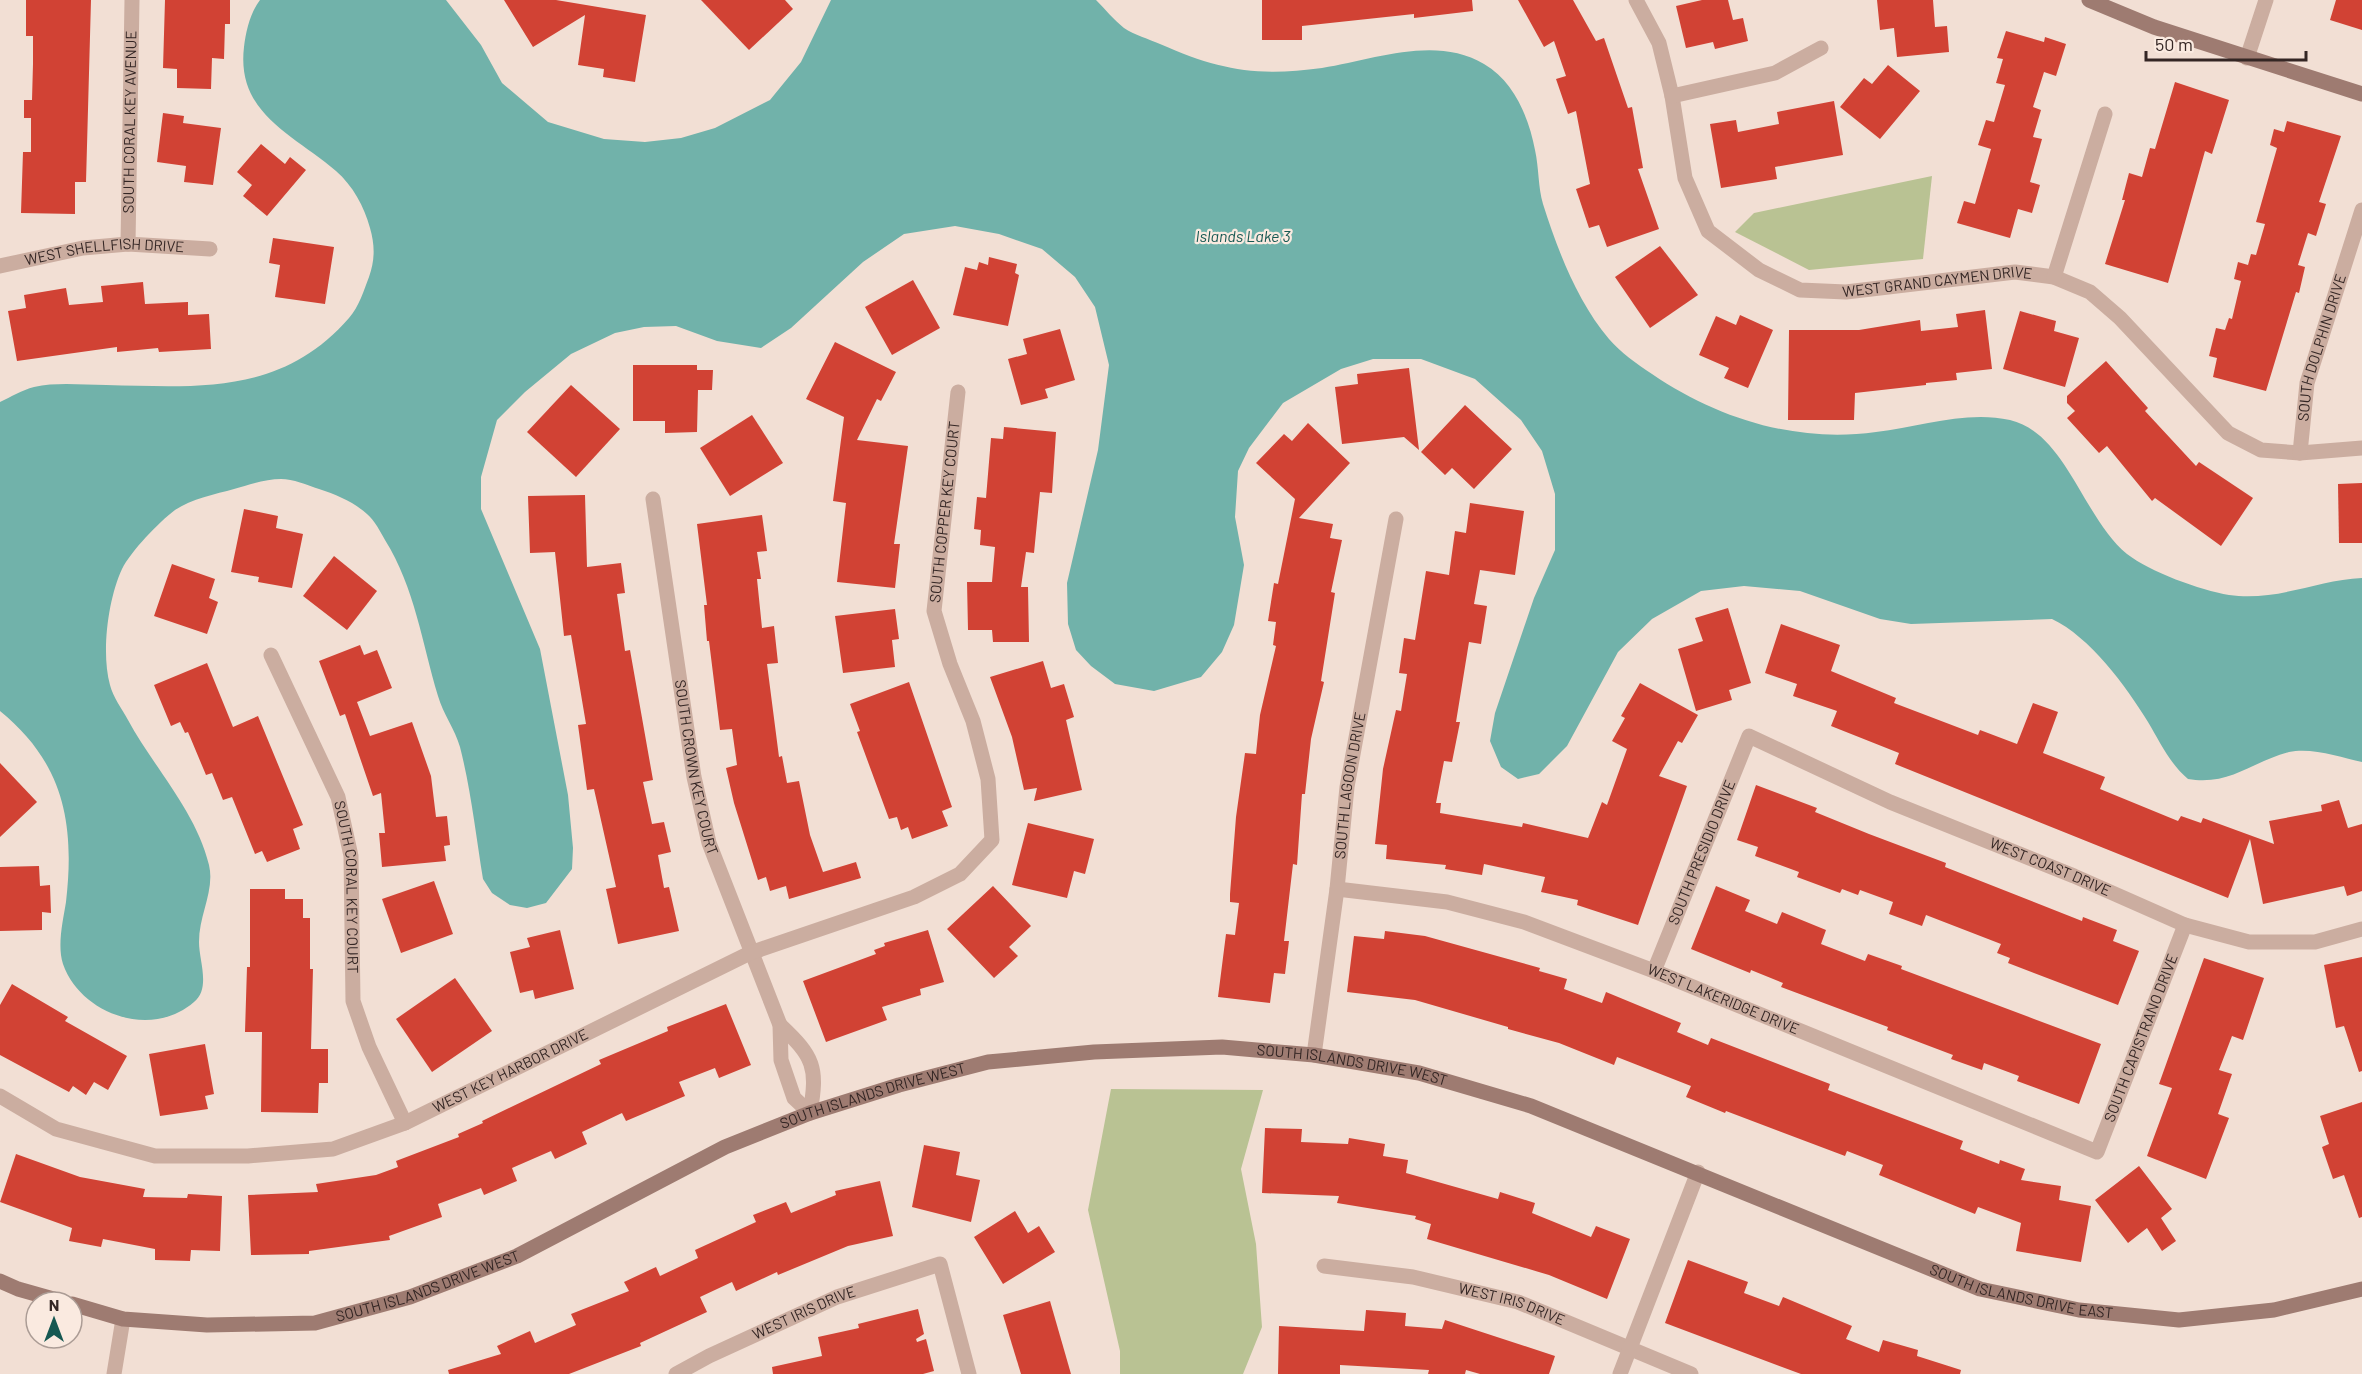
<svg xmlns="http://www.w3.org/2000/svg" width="2362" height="1374" font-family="Barlow,sans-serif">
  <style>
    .green { fill: #b9c293 }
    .water { fill: #71b2aa }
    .building { fill: #d14234 }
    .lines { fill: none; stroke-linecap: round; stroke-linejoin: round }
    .street { stroke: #cbada0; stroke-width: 15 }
    .secondary { stroke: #9e7b71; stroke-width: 15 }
    .labels { text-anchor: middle; stroke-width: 4.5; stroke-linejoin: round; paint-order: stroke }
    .street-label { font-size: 15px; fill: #342624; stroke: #faeae0 }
    .water-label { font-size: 16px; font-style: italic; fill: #165852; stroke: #faeae0 }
  </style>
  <rect width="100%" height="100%" fill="#f2dfd4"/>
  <g class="green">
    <polygon points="1932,176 1923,259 1809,270 1735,232 1754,213"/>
    <polygon points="1111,1089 1263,1090 1241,1169 1256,1244 1262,1327 1243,1374 1120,1374 1120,1351 1088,1210"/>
  </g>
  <path class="water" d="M260,0H446L481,45L502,83L548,122L604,139L645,142L681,138L715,128L770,100L801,62L831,0H1096C1105,9 1114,20 1124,28C1134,35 1149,39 1160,44C1219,70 1257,77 1322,68C1374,60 1435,35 1484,64C1514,81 1529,118 1535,150C1539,168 1538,187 1543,204C1558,251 1577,301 1609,339C1620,352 1637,364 1652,374C1718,419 1796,443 1876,432C1920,427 1966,410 2010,420C2066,433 2083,518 2127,554C2150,572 2200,590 2229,595C2276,602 2317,580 2362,578V762C2341,757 2311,747 2289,752C2251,762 2230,786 2188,779C2170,764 2160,742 2148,722C2126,686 2090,637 2052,619L1911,624L1880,619L1800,591L1744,586L1701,591L1652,619L1618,652L1567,746L1539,774L1518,779L1501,767L1490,741L1495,713L1534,598L1555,550V494L1542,451L1521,420L1475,379L1421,359H1373L1341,369L1283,403L1249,448L1238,471L1235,517L1244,565L1234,625L1222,652L1201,677L1154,691L1115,684L1091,666L1076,650L1068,624L1067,583L1098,450L1109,365L1095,307L1075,277L1042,249L999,234L955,226L904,234L863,262L791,328L761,348L717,341L676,326L644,327L615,333L571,354L525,392L497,420L481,477V509L540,649L568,795L573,848L572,869L546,903L527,908L510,905L492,893L483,879C476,836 471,790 460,747C455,729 443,714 438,696C422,643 415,588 385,540C380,531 375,521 367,514C352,501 337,495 319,489C307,485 293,479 281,479C266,479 248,485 234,489C216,494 191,499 175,510C159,522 131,551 122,569C108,599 101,653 110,685C113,697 122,709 128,720C154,768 196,811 209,865C215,890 199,915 199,942C199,961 211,988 194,1002C152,1039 81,1015 63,964C57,945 63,921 66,902C75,824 64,763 0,711V402C11,397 22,390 34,387C57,382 82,385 106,385C199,387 282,395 349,318C359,307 364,290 369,277C375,260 375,245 370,228C364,206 353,186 336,171C294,135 236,114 244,47C246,31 250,13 260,0Z"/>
  <g class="building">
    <polygon points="26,0 91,0 86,182 75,182 75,214 21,213 23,152 31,152 31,118 24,118 24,100 32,100 33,64 33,36 26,36"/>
    <polygon points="165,0 230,0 230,24 225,24 224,59 212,58 211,89 177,88 177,69 163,68"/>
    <polygon points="504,0 556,0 646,15 635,82 603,77 604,69 578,65 585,15 533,47"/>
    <polygon points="701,0 785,0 793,9 749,50"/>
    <polygon points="1262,0 1472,0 1473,11 1414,18 1414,14 1302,26 1302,40 1262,40"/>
    <polygon points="1518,0 1573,0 1596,41 1604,38 1628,108 1632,107 1643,168 1638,169 1659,229 1607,247 1599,225 1589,228 1576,189 1590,184 1576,111 1568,114 1556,79 1566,76 1554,41 1544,47"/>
    <polygon points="1702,0 1728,0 1733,20 1743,18 1748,41 1715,49 1713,42 1686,48 1676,6"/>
    <polygon points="1877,0 1933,0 1935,27 1947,26 1949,52 1897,57 1894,28 1880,30"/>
    <polygon points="2336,0 2362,0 2362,30 2330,20"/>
    <polygon points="2006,31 2044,42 2045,37 2066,44 2056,76 2044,72 2033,107 2041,110 2033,137 2042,139 2030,182 2040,185 2032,213 2018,209 2010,238 1957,223 1964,201 1975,204 1991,149 1978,145 1986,120 1994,122 2005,85 1996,83 2003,59 1997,58"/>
    <polygon points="1888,65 1920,91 1880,139 1840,107 1864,78 1872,84"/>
    <polygon points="2175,82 2229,100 2212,154 2205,151 2168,283 2105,264 2125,200 2122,200 2129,173 2142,177 2150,148 2155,149"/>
    <polygon points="1834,101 1843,155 1775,167 1777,179 1721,188 1710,124 1736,120 1738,132 1779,124 1777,112"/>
    <polygon points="163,113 184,116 183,123 221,128 213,185 184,182 186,166 157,162"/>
    <polygon points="2287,121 2341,136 2319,202 2326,204 2316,236 2308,233 2298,265 2305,267 2299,293 2296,292 2266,391 2213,377 2217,358 2209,356 2216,328 2225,330 2229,318 2232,319 2241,281 2234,279 2238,262 2248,265 2251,254 2256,255 2265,224 2256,222 2277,148 2270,145 2274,129 2284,132"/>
    <polygon points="261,144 285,164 290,157 306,170 267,216 243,196 252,185 237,172"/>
    <polygon points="273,238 334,247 325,304 275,297 280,265 269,263"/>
    <polygon points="1660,246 1698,295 1650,328 1615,277"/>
    <polygon points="989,257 1017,264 1015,273 1019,275 1008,326 953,315 965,267 977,270 979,262 988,265"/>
    <polygon points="913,280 940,328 892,355 865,307"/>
    <polygon points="143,282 145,304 188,302 188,315 209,314 211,349 159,352 158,348 117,352 117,347 17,361 8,311 26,308 24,295 66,288 69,305 103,302 101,286"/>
    <polygon points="1985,310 1992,369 1956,373 1957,380 1926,383 1926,385 1855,393 1854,420 1788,420 1789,330 1859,330 1920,320 1921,331 1958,327 1956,314"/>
    <polygon points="2020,311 2056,321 2054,331 2079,338 2065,387 2003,369"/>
    <polygon points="1740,315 1773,330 1748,388 1724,378 1729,368 1699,355 1716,316 1736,325"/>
    <polygon points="1060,329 1075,380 1045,389 1048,398 1021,405 1008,359 1027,354 1023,339"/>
    <polygon points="835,342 896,372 881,401 877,399 857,440 908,446 894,544 900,544 895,588 837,582 846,503 833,501 844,417 806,399"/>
    <polygon points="2106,361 2148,408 2145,411 2196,466 2199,462 2253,498 2221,546 2155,498 2152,501 2107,446 2099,453 2067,418 2075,411 2067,403 2067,396"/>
    <polygon points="633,365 697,365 697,370 713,370 712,390 698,390 697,432 665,433 665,421 633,421"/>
    <polygon points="1409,368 1419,450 1404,437 1342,444 1335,387 1358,384 1357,374"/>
    <polygon points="571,385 620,429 576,477 527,432"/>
    <polygon points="1465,405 1512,449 1474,489 1452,468 1445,475 1421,452"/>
    <polygon points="752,415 783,463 730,496 700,448"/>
    <polygon points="1308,423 1350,463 1299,518 1333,524 1330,538 1342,540 1331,592 1335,593 1321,681 1324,682 1311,739 1305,794 1302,794 1297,865 1293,864 1284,941 1289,941 1285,974 1274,973 1270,1003 1218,997 1226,934 1235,935 1239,903 1230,902 1230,894 1236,817 1245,753 1256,754 1260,715 1276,646 1273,645 1276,622 1268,621 1274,583 1278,584 1295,499 1256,463 1284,434 1292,441"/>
    <polygon points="1004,427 1056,432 1052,493 1040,492 1034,553 1026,552 1021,587 1028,587 1029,642 993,642 992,630 968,630 967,582 992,582 995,547 980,545 981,530 974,529 977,497 986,498 991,438 1003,439"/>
    <polygon points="2362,483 2362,543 2339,543 2338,484"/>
    <polygon points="585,495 587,567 621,563 625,593 617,594 625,651 630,650 653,780 643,782 652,824 664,822 671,852 658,855 664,888 669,887 679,931 618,944 606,889 616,887 594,789 587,790 578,725 586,724 571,635 564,636 555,552 530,553 528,496"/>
    <polygon points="1470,503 1524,511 1515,575 1480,570 1474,604 1487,606 1481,644 1469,642 1456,722 1460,722 1452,762 1444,761 1436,803 1441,803 1440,813 1522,827 1523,823 1588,838 1602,802 1607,805 1627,749 1612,741 1625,718 1621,716 1640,683 1698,715 1682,743 1678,741 1659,776 1687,786 1638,925 1577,905 1578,900 1541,892 1545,877 1484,864 1482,875 1445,869 1446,865 1386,859 1387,845 1375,844 1383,769 1396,710 1401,711 1407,674 1399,673 1404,638 1415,640 1426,571 1449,575 1455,531 1466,533"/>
    <polygon points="244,509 278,516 276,528 303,534 292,588 258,582 259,577 231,572"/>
    <polygon points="762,515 767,551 757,552 761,579 757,579 762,628 774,626 778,663 767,664 779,757 782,756 787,783 799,781 810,835 823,872 856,862 861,878 789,899 786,886 770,891 766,877 758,880 734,803 726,768 737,765 732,729 720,730 709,641 707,641 704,605 707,605 697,524"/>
    <polygon points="334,556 377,591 347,630 303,596"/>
    <polygon points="172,564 215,579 209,598 218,602 207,634 154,616"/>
    <polygon points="1728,608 1751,683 1729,690 1732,700 1696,711 1678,649 1703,641 1695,618"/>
    <polygon points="895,609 899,639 892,640 895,667 843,673 835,616"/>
    <polygon points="1781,624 1840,645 1831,671 1896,698 1894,703 1978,735 1980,730 2017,744 2033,703 2058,712 2043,753 2105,777 2100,789 2178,821 2181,816 2201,823 2203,818 2274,844 2269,821 2322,811 2321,805 2339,800 2348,828 2362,824 2362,891 2347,896 2344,886 2263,904 2250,839 2228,898 1895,764 1899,753 1831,726 1837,711 1793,696 1797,684 1765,673"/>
    <polygon points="360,645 364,655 377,650 392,688 357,702 370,736 412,722 431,776 436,817 447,816 450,845 444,846 446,861 382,867 379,833 385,833 381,793 373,796 345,714 340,716 319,661"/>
    <polygon points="1043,661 1051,688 1064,684 1074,717 1066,720 1082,790 1034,801 1037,788 1024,790 1012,737 990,677"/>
    <polygon points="207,663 233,727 258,716 303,825 293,829 300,849 267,862 262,851 255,854 232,797 223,800 212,773 206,775 188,732 185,733 180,722 171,726 154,685"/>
    <polygon points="909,682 952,807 942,811 948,826 912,839 908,827 901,830 897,817 889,819 857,732 860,731 850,704"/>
    <polygon points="0,763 37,802 0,837"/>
    <polygon points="1756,785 1817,808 1815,812 1869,834 1946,863 1945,867 2082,921 2083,917 2117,930 2113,941 2139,951 2118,1005 2008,963 2010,958 1997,953 2001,944 1926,915 1922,926 1889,914 1893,902 1860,890 1858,895 1842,889 1840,893 1797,877 1799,872 1755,856 1758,847 1737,840"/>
    <polygon points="1028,823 1094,839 1085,874 1074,871 1067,898 1012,885"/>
    <polygon points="39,866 40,886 50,885 51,913 42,912 42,930 0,931 0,867"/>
    <polygon points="434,881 453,934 401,953 382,899"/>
    <polygon points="993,886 1031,926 1009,947 1018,956 994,978 947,929"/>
    <polygon points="1716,886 1750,900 1745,911 1777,924 1782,912 1826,930 1821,944 1865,961 1868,954 1902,966 1901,969 2101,1044 2079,1104 2017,1081 2019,1076 1984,1063 1982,1070 1951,1059 1953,1055 1887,1030 1888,1027 1781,987 1783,983 1751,970 1750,973 1691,949"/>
    <polygon points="250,889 285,889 285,899 303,899 303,918 310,918 310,969 313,969 311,1049 328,1049 328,1083 319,1083 318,1113 261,1112 262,1032 245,1032 247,967 250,967"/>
    <polygon points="560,930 574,989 535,999 533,990 520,993 510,952 530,947 527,938"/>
    <polygon points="928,930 944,982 920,989 921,995 882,1007 887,1020 826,1042 803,981 876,954 874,950 885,946 884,943"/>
    <polygon points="1385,931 1425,936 1540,968 1539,971 1567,979 1564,989 1602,1003 1606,992 1681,1023 1677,1032 1708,1045 1711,1038 1830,1084 1828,1090 1963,1141 1960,1149 1999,1164 2000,1160 2025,1169 2021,1180 2061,1186 2059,1200 2091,1206 2081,1262 2016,1251 2021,1223 1978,1207 1975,1214 1879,1175 1883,1165 1847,1151 1845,1156 1726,1111 1725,1113 1686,1097 1691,1086 1617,1057 1614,1065 1559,1043 1508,1029 1508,1027 1415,1000 1347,992 1354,936 1384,939"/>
    <polygon points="2362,957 2362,1071 2359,1072 2344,1026 2336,1028 2324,965"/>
    <polygon points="2204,958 2264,978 2243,1040 2232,1036 2219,1070 2232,1074 2218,1114 2229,1118 2206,1179 2147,1156 2172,1088 2159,1084"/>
    <polygon points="455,978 492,1031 432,1072 396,1019"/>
    <polygon points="12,984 68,1017 65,1021 127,1056 108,1090 94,1082 86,1095 73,1086 69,1092 0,1055 0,1005"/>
    <polygon points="726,1004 751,1065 719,1078 715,1068 679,1082 685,1096 626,1121 622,1113 582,1132 587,1144 555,1159 551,1151 512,1168 517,1181 484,1195 481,1188 438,1204 442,1217 389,1236 390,1240 309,1251 309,1254 251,1255 248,1195 318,1192 316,1184 376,1175 398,1167 396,1161 459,1137 458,1134 483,1123 482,1121 601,1064 599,1060 668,1031 667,1027"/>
    <polygon points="205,1044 214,1094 205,1096 208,1109 160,1116 149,1054"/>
    <polygon points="2362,1102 2362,1217 2359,1218 2344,1175 2333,1179 2322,1147 2329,1144 2320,1116"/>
    <polygon points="1265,1128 1302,1129 1301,1142 1348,1144 1349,1138 1385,1144 1383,1156 1408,1160 1406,1173 1498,1199 1500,1192 1535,1203 1532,1213 1591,1237 1596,1226 1630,1239 1607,1299 1549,1275 1427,1239 1431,1224 1415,1219 1416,1216 1337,1203 1339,1196 1262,1193"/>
    <polygon points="924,1145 960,1152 956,1175 980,1180 971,1222 912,1207"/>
    <polygon points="16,1154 80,1177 145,1189 143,1197 187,1198 188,1194 222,1196 220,1251 191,1250 190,1261 155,1260 155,1249 103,1239 101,1247 69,1241 72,1228 0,1202"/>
    <polygon points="2139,1166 2172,1209 2161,1218 2176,1241 2162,1251 2147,1228 2128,1243 2095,1200"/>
    <polygon points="880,1181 893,1236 848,1246 778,1275 777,1272 736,1291 732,1282 700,1297 707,1312 640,1343 641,1346 569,1374 449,1374 448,1370 501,1354 497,1346 530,1331 535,1343 576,1325 571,1314 629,1291 624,1282 656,1267 660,1276 698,1258 695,1250 756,1222 753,1215 786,1202 791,1213 836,1195 835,1191"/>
    <polygon points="1015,1211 1028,1233 1039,1226 1055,1252 1003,1284 974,1237"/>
    <polygon points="1688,1260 1748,1282 1744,1293 1779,1306 1783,1297 1852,1326 1846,1339 1879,1352 1883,1340 1918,1350 1917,1356 1961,1370 1960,1374 1801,1374 1665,1323"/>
    <polygon points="1050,1301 1071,1374 1021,1374 1003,1315"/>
    <polygon points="918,1309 924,1334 916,1339 917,1342 926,1339 934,1371 923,1374 773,1374 772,1367 822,1356 818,1337 859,1328 858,1324"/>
    <polygon points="1366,1310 1406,1313 1405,1326 1442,1329 1445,1320 1555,1356 1549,1374 1480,1374 1466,1370 1465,1374 1428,1374 1429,1370 1340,1365 1340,1374 1278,1374 1279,1326 1364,1331"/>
  </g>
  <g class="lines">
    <g class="street">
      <path id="s1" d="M1636,0L1659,43L1672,96L1685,178L1708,231L1759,270L1800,290L1846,292L2015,272L2054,277L2090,292L2120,318L2228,433L2261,450L2300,453L2362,448"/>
      <polyline points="2247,58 2266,0"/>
      <polyline points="1672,96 1775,73 1821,48"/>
      <path id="s2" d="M128,244L132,0"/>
      <path id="s3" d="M0,266L83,248L128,244L210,249"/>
      <polyline points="2054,277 2105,114"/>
      <path id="s4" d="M2300,453L2307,383L2362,210"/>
      <path id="s5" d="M653,499L694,777L709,843L780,1025L781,1060L794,1098L810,1113"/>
      <path id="s6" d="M271,655L338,797L351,856L353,1001L369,1047L405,1123"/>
      <path id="s7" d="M1337,889L1447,902L1524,922L1654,971L2097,1152L2185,925"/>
      <path id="s8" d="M1654,971L1749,736L1890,802L2074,876L2185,925L2249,942H2315L2362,929"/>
      <path d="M780,1025C814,1057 818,1067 810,1113"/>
      <path id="s9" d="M1314,1055L1337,889L1347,787L1396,519"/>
      <path id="s10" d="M0,1096L56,1129L155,1156H248L333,1149L405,1123L750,953L914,897L960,874L992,840L988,779L973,721L950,664L934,611L958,392"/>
      <path id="s11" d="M1324,1266L1413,1277L1518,1302L1691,1374"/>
      <polyline points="114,1374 123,1319"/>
      <path id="s12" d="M676,1374L709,1356L837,1297L940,1264L969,1374"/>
      <polyline points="1620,1374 1698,1172"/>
    </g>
    <g class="secondary">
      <polyline points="2089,0 2154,27 2362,94"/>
      <polyline points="0,1281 18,1289 64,1302"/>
      <path id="s13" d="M72,1304L123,1319L207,1325L315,1323L410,1297L517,1256L725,1147L810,1113L899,1085L988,1062L1094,1052L1222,1047L1314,1055L1419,1073L1531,1106L1980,1289L2079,1310L2179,1320L2274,1310L2362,1289"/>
    </g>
  </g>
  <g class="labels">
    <g class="street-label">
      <text dy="5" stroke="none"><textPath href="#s2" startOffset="122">SOUTH CORAL KEY AVENUE</textPath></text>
      <text dy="5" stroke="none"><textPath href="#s3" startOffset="106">WEST SHELLFISH DRIVE</textPath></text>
      <text dy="5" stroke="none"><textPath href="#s1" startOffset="492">WEST GRAND CAYMEN DRIVE</textPath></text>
      <text dy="5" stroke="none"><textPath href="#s4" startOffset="108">SOUTH DOLPHIN DRIVE</textPath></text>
      <text dy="5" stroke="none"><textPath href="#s10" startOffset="1416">SOUTH COPPER KEY COURT</textPath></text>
      <text dy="5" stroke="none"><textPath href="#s5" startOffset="272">SOUTH CROWN KEY COURT</textPath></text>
      <text dy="5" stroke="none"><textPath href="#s9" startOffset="272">SOUTH LAGOON DRIVE</textPath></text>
      <text dy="5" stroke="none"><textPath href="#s8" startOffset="128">SOUTH PRESIDIO DRIVE</textPath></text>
      <text dy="5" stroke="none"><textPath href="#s8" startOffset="582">WEST COAST DRIVE</textPath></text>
      <text dy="5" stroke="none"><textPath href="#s6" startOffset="248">SOUTH CORAL KEY COURT</textPath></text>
      <text dy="5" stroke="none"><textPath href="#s7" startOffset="404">WEST LAKERIDGE DRIVE</textPath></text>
      <text dy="5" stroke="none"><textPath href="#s7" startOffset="930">SOUTH CAPISTRANO DRIVE</textPath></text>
      <text dy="5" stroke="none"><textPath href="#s13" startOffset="1336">SOUTH ISLANDS DRIVE WEST</textPath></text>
      <text dy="5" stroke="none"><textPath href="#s10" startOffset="540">WEST KEY HARBOR DRIVE</textPath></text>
      <text dy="5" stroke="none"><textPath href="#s13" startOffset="850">SOUTH ISLANDS DRIVE WEST</textPath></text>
      <text dy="5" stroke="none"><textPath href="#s13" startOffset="364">SOUTH ISLANDS DRIVE WEST</textPath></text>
      <text dy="5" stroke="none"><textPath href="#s13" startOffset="2046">SOUTH ISLANDS DRIVE EAST</textPath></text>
      <text dy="5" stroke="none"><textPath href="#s11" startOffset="192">WEST IRIS DRIVE</textPath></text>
      <text dy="5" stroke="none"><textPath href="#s12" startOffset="142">WEST IRIS DRIVE</textPath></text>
    </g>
    <g class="water-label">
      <text x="1243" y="242">Islands Lake 3</text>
    </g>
  </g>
  <g transform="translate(54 1320)"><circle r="28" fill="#faeae0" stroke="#ab9c95" stroke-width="1.5"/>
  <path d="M0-4.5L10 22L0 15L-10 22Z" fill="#165852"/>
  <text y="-9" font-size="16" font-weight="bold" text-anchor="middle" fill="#342624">N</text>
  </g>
  <path d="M2146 51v9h160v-9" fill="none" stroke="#342624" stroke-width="3"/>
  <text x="2155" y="51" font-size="18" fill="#342624" stroke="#faeae0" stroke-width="4.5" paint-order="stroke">50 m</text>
</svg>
